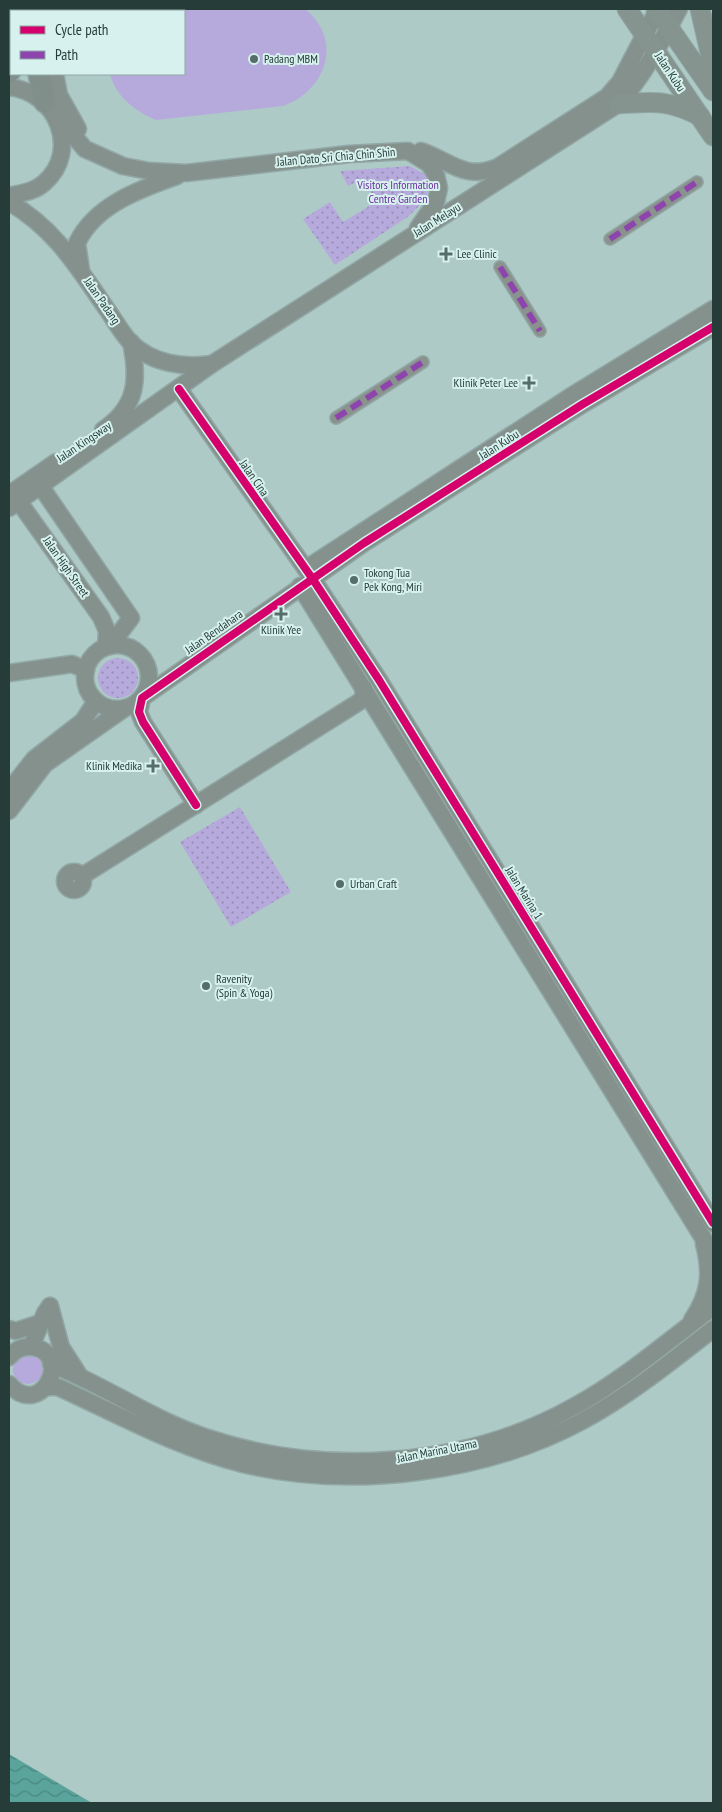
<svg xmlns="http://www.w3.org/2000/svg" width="722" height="1812" font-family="'PT Sans Narrow',sans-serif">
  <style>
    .grass { fill: #b6aadc }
    .park { fill: url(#park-dots) }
    .water { fill: url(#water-waves) }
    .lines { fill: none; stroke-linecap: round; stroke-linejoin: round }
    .street-casing { stroke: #92a8a6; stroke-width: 14 }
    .secondary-casing { stroke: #92a8a6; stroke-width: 19 }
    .primary-casing { stroke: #92a8a6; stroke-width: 21 }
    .highway-casing { stroke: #92a8a6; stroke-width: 24 }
    .street { stroke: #89928d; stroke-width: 11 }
    .secondary { stroke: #85918c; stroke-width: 16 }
    .primary { stroke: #85948f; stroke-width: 19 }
    .highway { stroke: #808f8a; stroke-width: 21 }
    .quiet { stroke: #8e44ad; stroke-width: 6; stroke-dasharray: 12 6; stroke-linecap: butt }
    .cycleway-casing { stroke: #d7f2ee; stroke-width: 11 }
    .cycleway { stroke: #d6006c; stroke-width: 8 }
    .poi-dot { fill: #566e6b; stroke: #d7f2ee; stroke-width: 2 }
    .labels { text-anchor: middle; stroke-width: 4; stroke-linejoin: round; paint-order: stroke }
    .poi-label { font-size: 12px; fill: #263c39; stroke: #d7f2ee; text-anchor: start }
    .street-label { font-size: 12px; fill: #263c39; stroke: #d7f2ee }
    .park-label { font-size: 12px; fill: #6b2b9f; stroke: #d7f2ee }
  </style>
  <defs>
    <pattern id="park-dots" width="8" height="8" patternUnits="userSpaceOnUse" patternTransform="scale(1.25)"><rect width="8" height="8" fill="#b6aadc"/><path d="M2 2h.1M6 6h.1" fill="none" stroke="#948cb3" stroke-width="1.8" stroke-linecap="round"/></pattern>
    <pattern id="water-waves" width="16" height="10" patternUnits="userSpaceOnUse" patternTransform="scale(1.25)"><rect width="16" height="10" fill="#5aa49c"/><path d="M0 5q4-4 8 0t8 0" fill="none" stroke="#4a8780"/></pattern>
  </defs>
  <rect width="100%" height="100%" fill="#aecac7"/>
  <g class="grass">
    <path d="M170,9H305C344,40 326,91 283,106L156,120C135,111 116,97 110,74H184V11H150Z"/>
    <circle cx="28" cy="1369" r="15"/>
  </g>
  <g class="park">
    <polygon points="410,166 424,174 429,179 427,196 420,205 409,216 335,265 303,219 330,202 343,222 371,205 372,194 366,185 358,181 348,186 340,171"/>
    <circle cx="118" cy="678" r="20"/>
    <polygon points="240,807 291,892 231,927 180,842"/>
  </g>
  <polygon class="water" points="9,1754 92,1803 9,1803"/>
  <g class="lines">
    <defs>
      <g id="street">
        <polyline points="610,239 697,182"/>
        <polyline points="500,267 540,331"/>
        <polyline points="336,418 423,362"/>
      </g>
      <g id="secondary">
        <polyline points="55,74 59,95 78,129"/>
        <path d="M9,87C57,92 81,151 44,183C34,192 21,193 9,196"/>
        <polyline points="54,113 85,149 123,166 149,171 186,173 349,154 408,151 429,164 436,175 439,188 436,202 418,228"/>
        <path d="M421,151C450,161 465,181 498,167L607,97L620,82L658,9"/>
        <path d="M9,202C54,228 77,266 106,308C114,319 121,332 130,342C152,364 184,368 212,364"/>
        <path d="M81,270L77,243C95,205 140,189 177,176"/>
        <polyline points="179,389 312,578 379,680 713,1223"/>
        <path d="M103,430C137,407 139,380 131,342"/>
        <polyline points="35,478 131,618 110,646"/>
        <polyline points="14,491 56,462"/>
        <polyline points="12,492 101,617 107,631 106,647"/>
        <path d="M9,508L212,364L618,104C644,76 661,42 679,9"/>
        <polyline points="307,568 576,393 713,309"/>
        <polyline points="300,586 713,1254"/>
        <circle cx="117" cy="677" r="32"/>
        <polyline points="9,673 72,664 86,670"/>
        <polyline points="9,791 34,759 83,721 96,701"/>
        <polyline points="196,805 143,722 139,712 142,698 364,543 583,404 713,327"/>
        <polyline points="9,811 45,764 125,708"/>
        <circle cx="74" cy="881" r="9"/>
        <polyline points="82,876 359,702 363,698 364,688"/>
        <polyline points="50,1306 61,1347 79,1375"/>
        <path d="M692,1320C709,1294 712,1275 704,1244"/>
        <polyline points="9,1329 16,1331 40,1323"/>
        <polyline points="31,1347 45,1313 50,1306"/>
        <path d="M9,1357C15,1350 23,1346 33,1347C74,1354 41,1421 9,1384"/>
        <path d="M51,1364C104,1385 151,1419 205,1437C323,1477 465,1468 575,1406C624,1379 668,1341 713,1307"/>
        <path d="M46,1387H58C119,1415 178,1448 243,1464C351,1490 485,1474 584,1420C630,1395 672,1361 713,1329"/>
      </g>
      <g id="primary">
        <polyline points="627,9 713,136"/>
        <polyline points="656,9 713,91"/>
        <polyline points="700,9 713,66"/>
        <path d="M618,104C654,102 667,99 700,116"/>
      </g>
      <g id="highway">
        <polyline points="29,11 31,9"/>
        <polyline points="61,11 64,9"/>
        <polyline points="88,11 92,9"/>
        <polyline points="9,31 11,28"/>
        <polyline points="9,51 11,48"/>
        <polyline points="9,72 11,69"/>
        <polyline points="39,74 45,102"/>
      </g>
    </defs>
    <use href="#street" class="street-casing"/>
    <use href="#secondary" class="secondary-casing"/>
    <use href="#primary" class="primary-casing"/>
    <use href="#highway" class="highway-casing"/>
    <use href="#street" class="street"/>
    <use href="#secondary" class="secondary"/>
    <use href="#primary" class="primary"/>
    <use href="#highway" class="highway"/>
    <g class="quiet">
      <polyline points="610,239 697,182"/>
      <polyline points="500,267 540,331"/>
      <polyline points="336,418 423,362"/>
    </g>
    <defs>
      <g id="cycleway">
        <polyline points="179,389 312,578 379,680 713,1223"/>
        <polyline points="196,805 143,722 139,712 142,698 364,543 583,404 713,327"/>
      </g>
    </defs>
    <use href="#cycleway" class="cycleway-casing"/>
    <use href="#cycleway" class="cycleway"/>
  </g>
  <g class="poi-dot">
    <circle cx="254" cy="59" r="5"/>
    <path d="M443.5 246.5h5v5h5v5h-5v5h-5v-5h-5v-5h5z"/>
    <path d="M526.5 375.5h5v5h5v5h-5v5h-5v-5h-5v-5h5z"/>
    <circle cx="354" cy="580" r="5"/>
    <path d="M278.5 606.5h5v5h5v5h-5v5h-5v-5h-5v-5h5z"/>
    <path d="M150.5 758.5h5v5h5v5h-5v5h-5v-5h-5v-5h5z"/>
    <circle cx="340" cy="884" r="5"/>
    <circle cx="206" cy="986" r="5"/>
  </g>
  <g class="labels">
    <g class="poi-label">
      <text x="264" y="63">Padang MBM</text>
      <text x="457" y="258">Lee Clinic</text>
      <text x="518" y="387" text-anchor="end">Klinik Peter Lee</text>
      <text x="364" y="577">Tokong Tua<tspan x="364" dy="14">Pek Kong, Miri</tspan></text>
      <text x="281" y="634" text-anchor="middle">Klinik Yee</text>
      <text x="142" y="770" text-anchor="end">Klinik Medika</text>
      <text x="350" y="888">Urban Craft</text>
      <text x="216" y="983">Ravenity<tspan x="216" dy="14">(Spin &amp; Yoga)</tspan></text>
    </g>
    <g class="street-label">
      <text transform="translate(670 72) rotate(56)" y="4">Jalan Kubu</text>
      <text transform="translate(336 157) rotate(-5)" y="4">Jalan Dato Sri Chia Chin Shin</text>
      <text transform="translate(437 220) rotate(-32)" y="4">Jalan Melayu</text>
      <text transform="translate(102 301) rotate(55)" y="4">Jalan Padang</text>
      <text transform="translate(84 442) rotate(-34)" y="4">Jalan Kingsway</text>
      <text transform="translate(499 445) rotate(-33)" y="4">Jalan Kubu</text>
      <text transform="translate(254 478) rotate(55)" y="4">Jalan Cina</text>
      <text transform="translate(66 567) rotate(55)" y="4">Jalan High Street</text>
      <text transform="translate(214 632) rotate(-35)" y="4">Jalan Bendahara</text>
      <text transform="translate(524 893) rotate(58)" y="4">Jalan Marina 1</text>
      <text transform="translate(437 1451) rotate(-11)" y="4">Jalan Marina Utama</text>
    </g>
    <g class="park-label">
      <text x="398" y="189">Visitors Information<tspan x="398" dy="14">Centre Garden</tspan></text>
    </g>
  </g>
  <rect width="722" height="1812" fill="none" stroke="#263c39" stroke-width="20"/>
  <rect x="10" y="10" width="175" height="65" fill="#d7f2ee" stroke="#90a9a6"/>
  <rect x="20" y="26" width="25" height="8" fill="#d6006c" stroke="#90a9a6"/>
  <text x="55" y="35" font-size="15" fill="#263c39">Cycle path</text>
  <rect x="20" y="51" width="25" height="8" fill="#8e44ad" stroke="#90a9a6"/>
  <text x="55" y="60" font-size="15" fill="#263c39">Path</text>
</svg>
